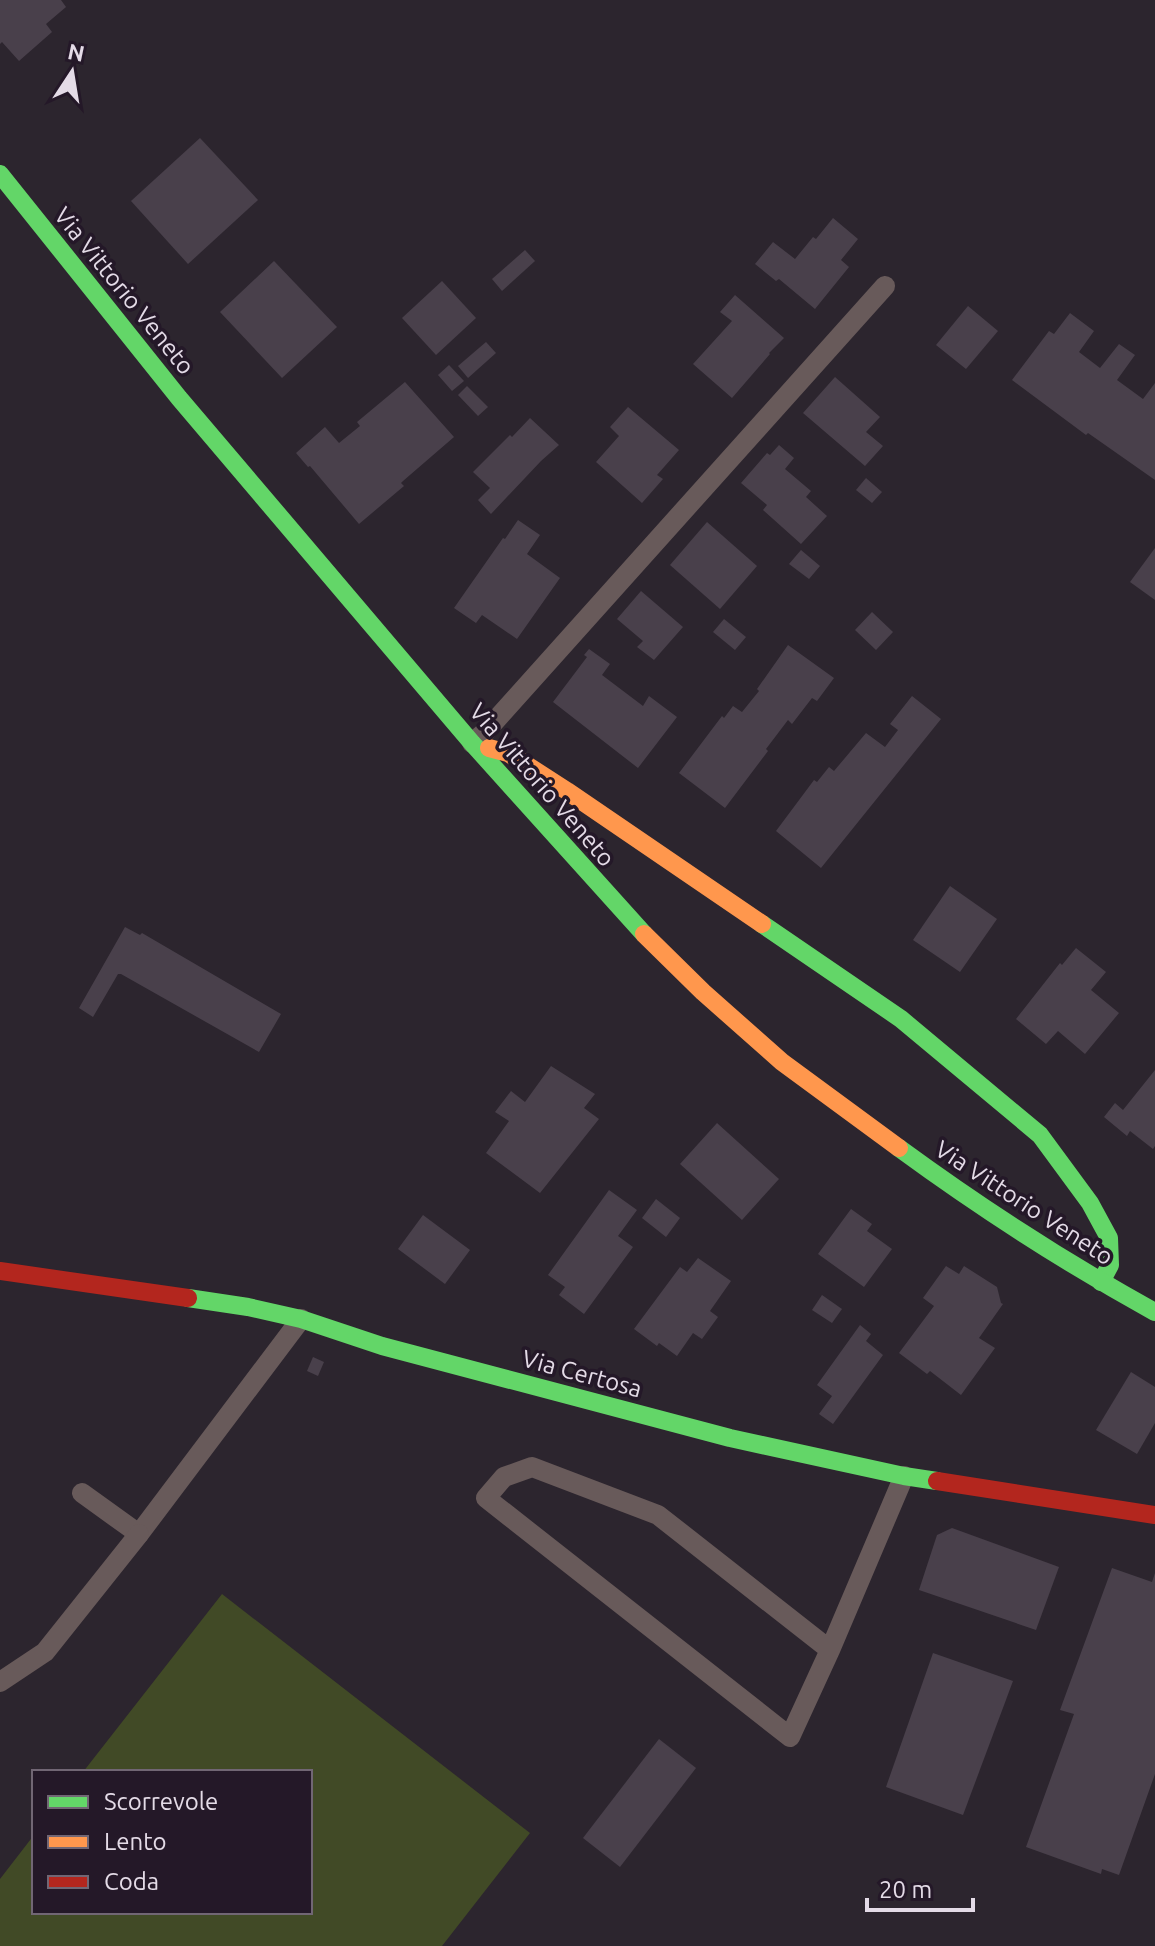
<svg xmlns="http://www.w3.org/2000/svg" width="1155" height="1946" font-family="Ubuntu,sans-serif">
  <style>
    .green { fill: #414a26 }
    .building { fill: #49404b }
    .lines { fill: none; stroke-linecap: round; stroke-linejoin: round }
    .lane { stroke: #685a5a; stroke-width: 20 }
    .fast { stroke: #63d668; stroke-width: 18 }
    .slow { stroke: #ff974d; stroke-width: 18 }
    .jam { stroke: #b3261e; stroke-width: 18 }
    .labels { text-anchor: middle; stroke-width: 7; stroke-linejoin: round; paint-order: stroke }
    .street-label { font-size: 24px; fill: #e4dbe7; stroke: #241828 }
  </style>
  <rect width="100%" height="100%" fill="#2c252e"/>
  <polygon class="green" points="222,1594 530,1833 442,1946 0,1946 0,1879 34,1835 34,1912 310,1912 310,1772 83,1772"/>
  <g class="building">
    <polygon points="0,0 61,0 66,7 46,24 52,32 19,61 2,42 0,44"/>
    <polygon points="200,138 258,200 188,264 131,201"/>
    <polygon points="833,218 858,239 841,260 849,267 815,309 779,279 776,281 755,264 773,242 795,259 813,237 816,239"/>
    <polygon points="525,250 535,261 502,291 492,279"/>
    <polygon points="274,261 337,327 282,378 220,312"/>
    <polygon points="442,281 476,318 436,355 402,318"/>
    <polygon points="735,295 784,338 769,353 770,354 732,398 693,364 732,321 720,312"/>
    <polygon points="968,306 998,331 966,369 936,345"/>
    <polygon points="1070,313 1094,331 1079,352 1100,368 1119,344 1135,355 1117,380 1143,399 1155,383 1155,480 1088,433 1086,435 1012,380 1049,331 1054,334"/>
    <polygon points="486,342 496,353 468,378 458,366"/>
    <polygon points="449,365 464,381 452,391 438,375"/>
    <polygon points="835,377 880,417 866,432 883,446 865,466 803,413"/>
    <polygon points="405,382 454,437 403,481 401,483 404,486 359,524 310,466 308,467 296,453 325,427 339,443 360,426 357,422"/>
    <polygon points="467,386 488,407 478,416 458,395"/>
    <polygon points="628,407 679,450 657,475 663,479 642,503 596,462 619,436 610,427"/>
    <polygon points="530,418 559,445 541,461 491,514 478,500 490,488 473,472 510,435 512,437"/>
    <polygon points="779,445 794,458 785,469 811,491 806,497 827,516 801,544 763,510 767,505 741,483 767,453 770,455"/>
    <polygon points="866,478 882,492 872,503 856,490"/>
    <polygon points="518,520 540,535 527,554 560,578 517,639 482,615 476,623 454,608 503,538 505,539"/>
    <polygon points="707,522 757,566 720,609 670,565"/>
    <polygon points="1155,548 1155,600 1130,582"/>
    <polygon points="801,550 820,566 809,579 789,564"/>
    <polygon points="641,591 683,627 654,660 637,647 643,641 617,619"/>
    <polygon points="872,612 893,632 876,650 855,630"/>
    <polygon points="724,619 746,637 735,650 713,632"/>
    <polygon points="788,645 834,678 817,701 812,698 792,724 788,720 766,749 768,751 725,808 679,773 722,716 724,718 733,706 742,712 759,691 757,689"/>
    <polygon points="589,649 610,664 602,675 643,706 649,696 677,717 638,768 553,702 587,657 584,655"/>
    <polygon points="912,696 941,719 821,868 776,831 814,780 817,782 829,767 834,771 866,733 885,747 898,730 890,724"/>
    <polygon points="950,886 997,919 960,972 913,940"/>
    <polygon points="125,927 140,935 142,933 281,1014 259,1052 121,974 118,974 93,1017 79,1008"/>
    <polygon points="1076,948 1106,972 1091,990 1119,1013 1085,1054 1058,1031 1046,1044 1016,1019 1060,963 1062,965"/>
    <polygon points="551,1066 595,1094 584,1108 599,1119 540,1193 486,1153 509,1121 495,1112 511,1091 525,1102"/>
    <polygon points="1155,1070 1155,1146 1153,1149 1130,1131 1127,1136 1104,1117 1115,1103 1123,1110"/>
    <polygon points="717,1123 779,1179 742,1220 680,1164"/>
    <polygon points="609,1190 637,1210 618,1236 633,1247 584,1314 559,1295 565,1287 548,1275"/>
    <polygon points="656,1199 680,1218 666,1237 642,1218"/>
    <polygon points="851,1209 872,1224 867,1231 892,1249 864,1287 818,1254"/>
    <polygon points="423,1215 470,1250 445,1284 398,1249"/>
    <polygon points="698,1258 731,1281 710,1311 718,1317 702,1339 693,1333 677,1356 659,1343 657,1346 634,1329 680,1267 687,1272"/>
    <polygon points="946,1266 959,1274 964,1266 997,1287 1001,1303 1003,1304 979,1338 995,1348 961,1395 930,1371 927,1374 899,1353 934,1306 923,1298"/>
    <polygon points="822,1295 842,1309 832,1323 812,1310"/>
    <polygon points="860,1325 871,1334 866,1341 883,1355 833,1424 819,1414 832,1396 817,1385"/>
    <polygon points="313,1357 324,1362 318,1376 307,1371"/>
    <polygon points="1131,1372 1155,1387 1155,1423 1137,1454 1096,1430"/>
    <polygon points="952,1528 1059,1567 1036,1630 919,1590 937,1535"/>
    <polygon points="1112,1568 1152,1582 1155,1573 1155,1774 1119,1875 1102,1869 1101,1874 1026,1847 1074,1714 1060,1710"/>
    <polygon points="933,1653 1013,1681 963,1815 886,1787"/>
    <polygon points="659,1739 696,1768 620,1867 583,1838"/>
  </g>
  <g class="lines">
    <g class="lane">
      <polyline points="472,743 486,731 885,286"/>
      <polyline points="82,1493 139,1534 301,1319"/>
      <polyline points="830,1650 790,1737 486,1498 504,1477 532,1467 658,1515 830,1650 904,1476"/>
      <polyline points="0,1682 45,1652 139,1534"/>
    </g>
    <g class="fast">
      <polyline points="0,174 179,398 472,743 644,934"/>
      <polyline points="762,924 901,1019 1040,1135 1090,1203 1109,1238 1110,1265 1101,1282"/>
      <path d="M899,1148C981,1208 1066,1263 1155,1312"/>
      <polyline points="188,1298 248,1307 301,1319 382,1346 730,1438 904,1476 937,1481"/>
    </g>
    <g class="slow">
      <polyline points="489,748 508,753 567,791 762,924"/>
      <polyline points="644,934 703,992 782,1062 899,1148"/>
    </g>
    <g class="jam">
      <polyline points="0,1271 188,1298"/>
      <polyline points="937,1481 1155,1515"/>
    </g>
  </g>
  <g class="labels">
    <g class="street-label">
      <text transform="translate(124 291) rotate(51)" y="8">Via Vittorio Veneto</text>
      <text transform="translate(542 785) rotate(49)" y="8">Via Vittorio Veneto</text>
      <text transform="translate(1024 1203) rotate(33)" y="8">Via Vittorio Veneto</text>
      <text transform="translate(582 1374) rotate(15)" y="8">Via Certosa</text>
    </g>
  </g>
  <rect x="32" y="1770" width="280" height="144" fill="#241828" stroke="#716674" stroke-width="2"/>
  <rect x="48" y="1796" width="40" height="12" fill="#63d668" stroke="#716674" stroke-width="2"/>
  <text x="104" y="1810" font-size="24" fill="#e4dbe7">Scorrevole</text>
  <rect x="48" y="1836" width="40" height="12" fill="#ff974d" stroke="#716674" stroke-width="2"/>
  <text x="104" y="1850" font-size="24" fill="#e4dbe7">Lento</text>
  <rect x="48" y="1876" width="40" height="12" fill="#b3261e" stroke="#716674" stroke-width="2"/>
  <text x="104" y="1890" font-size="24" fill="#e4dbe7">Coda</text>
  <g transform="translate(72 72) rotate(12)" stroke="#241828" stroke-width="6" paint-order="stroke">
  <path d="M0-6L14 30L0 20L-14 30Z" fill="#e4dbe7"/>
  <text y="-12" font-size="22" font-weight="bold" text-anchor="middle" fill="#e4dbe7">N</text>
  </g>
  <path d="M867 1898v12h106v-12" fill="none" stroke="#e4dbe7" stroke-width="4"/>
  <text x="879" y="1898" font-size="24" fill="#e4dbe7" stroke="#241828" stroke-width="6" paint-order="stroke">20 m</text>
</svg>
